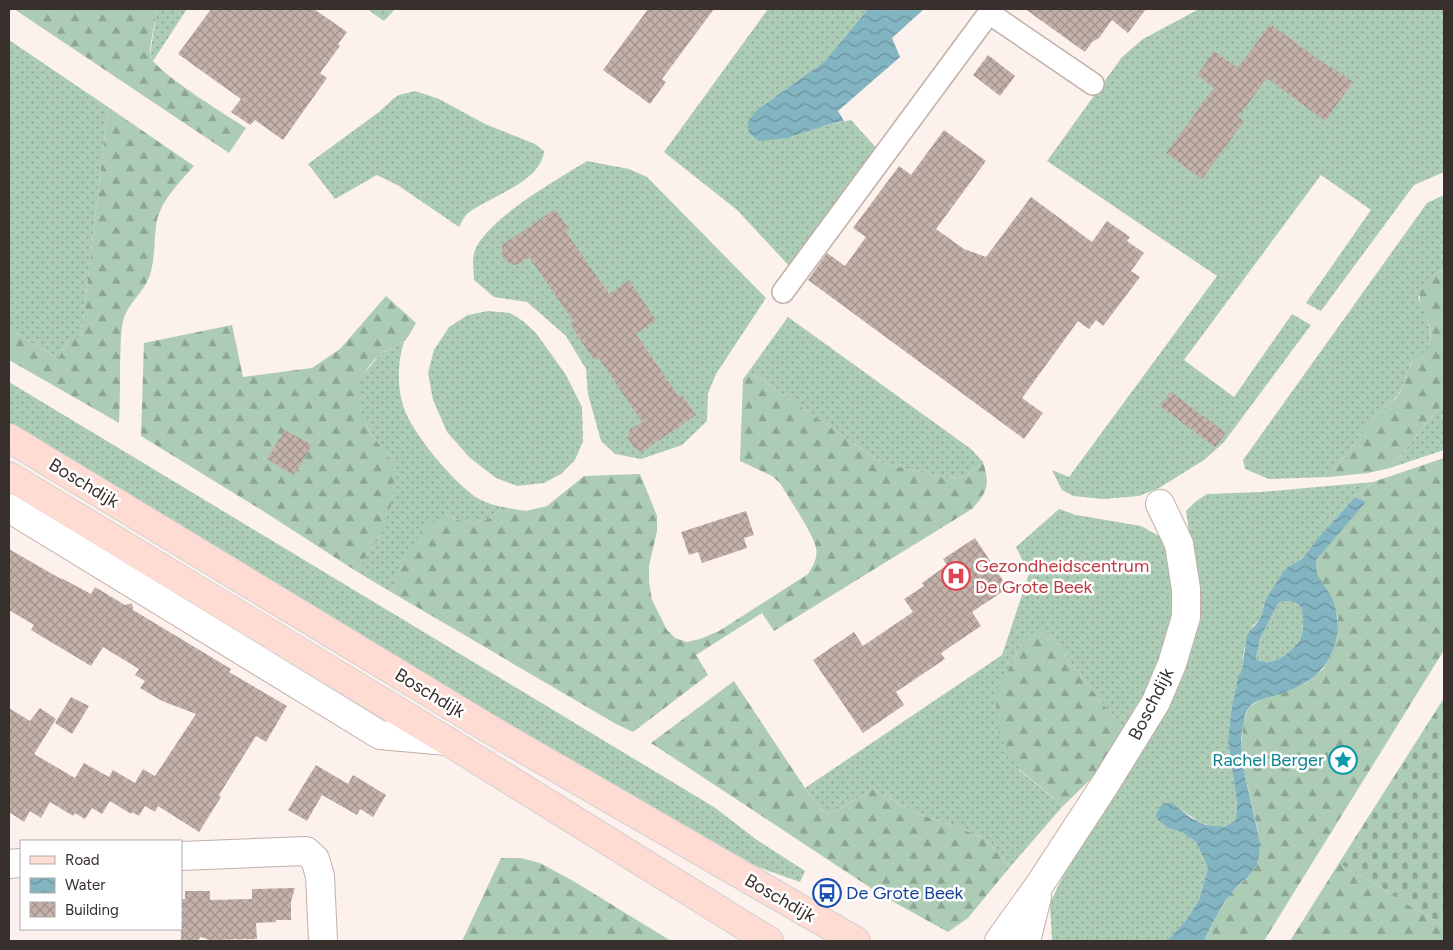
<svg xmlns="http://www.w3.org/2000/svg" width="1453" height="950" font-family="Figtree,sans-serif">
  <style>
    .grass { fill: url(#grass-dots) }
    .forest { fill: url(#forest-firs) }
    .cemetery { fill: url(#cemetery-stones) }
    .water { fill: url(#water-waves); fill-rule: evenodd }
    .building { fill: url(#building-cross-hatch) }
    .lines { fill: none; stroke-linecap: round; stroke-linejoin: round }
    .pedestrian-casing { stroke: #c2afa8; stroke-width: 24 }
    .minor-casing { stroke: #c2afa8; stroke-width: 30 }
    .primary-casing { stroke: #d3d1d1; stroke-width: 30 }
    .pedestrian { stroke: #fff; stroke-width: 21 }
    .minor { stroke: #fff; stroke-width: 28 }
    .primary { stroke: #fedbd3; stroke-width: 28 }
    .labels { text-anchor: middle; stroke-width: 5; stroke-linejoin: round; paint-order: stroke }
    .street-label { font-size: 18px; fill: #37302d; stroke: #fff }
    .health-label { font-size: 18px; fill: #be3a42; stroke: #fff; text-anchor: start }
    .culture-label { font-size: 18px; fill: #0d838f; stroke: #fff; text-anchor: end }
    .transit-label { font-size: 18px; fill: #164399; stroke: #fff; text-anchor: start }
  </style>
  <defs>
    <pattern id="grass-dots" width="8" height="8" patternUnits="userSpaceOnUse" patternTransform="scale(1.25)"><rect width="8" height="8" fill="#acccb5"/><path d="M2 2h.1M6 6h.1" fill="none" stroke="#8da694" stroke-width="1.8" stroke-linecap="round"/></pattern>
    <pattern id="forest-firs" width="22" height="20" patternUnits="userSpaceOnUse" patternTransform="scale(1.25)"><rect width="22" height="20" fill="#acccb5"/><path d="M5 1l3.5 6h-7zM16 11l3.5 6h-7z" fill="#8da694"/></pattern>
    <pattern id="cemetery-stones" width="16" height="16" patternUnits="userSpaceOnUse" patternTransform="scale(1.25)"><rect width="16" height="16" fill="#acccb5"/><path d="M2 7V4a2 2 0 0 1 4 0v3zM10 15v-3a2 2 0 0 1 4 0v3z" fill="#8da694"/></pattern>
    <pattern id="water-waves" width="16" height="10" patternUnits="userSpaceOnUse" patternTransform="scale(1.25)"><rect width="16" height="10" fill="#83b4c1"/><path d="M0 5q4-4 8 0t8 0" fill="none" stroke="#6c939d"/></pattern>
    <pattern id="building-cross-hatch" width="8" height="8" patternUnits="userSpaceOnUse" patternTransform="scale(1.25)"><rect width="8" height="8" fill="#c4b2aa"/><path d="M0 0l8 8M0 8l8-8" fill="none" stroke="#a0918b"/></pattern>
  </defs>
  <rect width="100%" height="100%" fill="#fdf1ed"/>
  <g class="grass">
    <polygon points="157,9 187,9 153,61 150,55"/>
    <polygon points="367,9 395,9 384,21"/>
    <polygon points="768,9 868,9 825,61 758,109 823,126 851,120 880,152 791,268 737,210 664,152"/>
    <polygon points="1199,9 1444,9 1444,172 1414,185 1321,311 1306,303 1371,210 1321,175 1184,360 1234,397 1292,314 1311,325 1224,442 1204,460 1159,488 1139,496 1103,499 1073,496 1062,490 1052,470 1069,477 1217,276 1047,161 1122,57 1143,39"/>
    <polygon points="9,40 108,107 81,338 70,338 58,359 9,329"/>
    <path d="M415,91L439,99L485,124L535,144L544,151C541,183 489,196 467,214C464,217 461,223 459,227L399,186L377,175L335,199L308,164L379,112L393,99L399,95Z"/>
    <path d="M587,161L629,169L647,177L766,298L716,374L708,393L707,421L682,445L641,459L615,454L601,441L588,394L586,369L566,336L527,302L494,297L474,280C474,271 472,260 474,253C483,221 558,179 587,161Z"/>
    <path d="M1444,195V271L1438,272L1418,297C1423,309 1434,331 1430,345C1427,353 1416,356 1411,363C1406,373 1405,385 1398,395C1393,402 1384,407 1379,413C1361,434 1345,456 1329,477L1269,479L1245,469L1243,460L1427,203Z"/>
    <polygon points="488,311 510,313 523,321 536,333 566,375 582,407 583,441 575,460 561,474 544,483 517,486 496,478 470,458 447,432 433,400 428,373 434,350 449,327 468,315"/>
    <polygon points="788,317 971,449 983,462 964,477 945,478 882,463 749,371"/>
    <path d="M404,342C398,360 397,383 402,402C408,428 447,474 468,491C478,500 489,504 502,507C486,527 467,524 446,516L404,559L391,592L356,571L380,537L396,466L379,446L362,417L357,394L363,375L380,354Z"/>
    <polygon points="9,382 714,807 757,840 805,871 800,882 758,867 529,737 9,423"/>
    <polygon points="1444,402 1444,450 1390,468"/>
    <path d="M1373,482L1355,497L1317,539L1302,559L1286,568L1264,605L1260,619L1253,626L1244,650L1242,669L1238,678L1231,712L1228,742L1236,795L1237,807L1235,821C1232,823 1227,826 1224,827C1206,830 1186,813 1173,803L1168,828L1181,832L1196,842L1208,868L1199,900L1186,920L1167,941H1052L1050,903L1065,872L1156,716L1190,537L1186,511L1195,502L1207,494L1261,492Z"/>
    <polygon points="1059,509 1076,515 1141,526 1159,536 1169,548 1178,592 1158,679 1134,709 1123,730 1047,631 1023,641 1015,658 1019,770 1063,806 1009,868 990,844 983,838 959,828 917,813 873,789 836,811 827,813 822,810 805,788 1002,655 1029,574 1016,547"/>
    <path d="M1282,601C1287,601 1293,601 1297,603C1303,607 1303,612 1303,617C1303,624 1304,631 1301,637C1294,651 1272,670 1256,660L1260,639L1277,605Z"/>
  </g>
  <g class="forest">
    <path d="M14,9H157C156,18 149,48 150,55C153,71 230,117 246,128L229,153Z"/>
    <path d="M108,107L194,166C179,183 159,202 156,226C154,241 155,256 151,271C147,290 128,302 123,321C120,334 121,349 120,362C120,383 120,403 119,423L9,360V329L58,359L70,338H81Z"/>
    <path d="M1444,271V402L1390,468L1368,473L1329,477C1345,456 1361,434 1378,414C1384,407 1392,403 1398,396C1405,386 1405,375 1411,364C1415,355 1425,354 1429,346C1439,326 1410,303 1423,285C1429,276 1434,273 1444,271Z"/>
    <path d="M386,296L416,323C412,329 409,338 403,342C396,348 386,349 379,355C338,394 367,431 396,466L392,502L380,537L356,571L263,511L141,436L144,343L232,325L243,377L312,368L340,349Z"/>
    <path d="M749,371L882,463L945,478L964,477L983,462C990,484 988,492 972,509L774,631L762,613L696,655L708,675L633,732L616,724L391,592L404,559L424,527L446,516C467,524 486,527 502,507L526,511L547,506L584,476L640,474L657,516V531L649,566V582L652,600L667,630L675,638L687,642L700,639L719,631L808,574C813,566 818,558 816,548C813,533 788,497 780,483L772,476L740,461L743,379Z"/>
    <polygon points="1444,458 1444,650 1264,941 1204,941 1217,915 1231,893 1246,879 1259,847 1258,831 1241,757 1243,722 1249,707 1264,698 1288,691 1306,683 1323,669 1331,654 1338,618 1329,592 1318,579 1315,568 1316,560 1363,500 1355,497 1373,482"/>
    <polygon points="1036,630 1047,631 1123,730 1095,775 1063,806 1020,770 999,733 995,693 1015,658 1023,641"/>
    <polygon points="734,681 805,788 822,810 827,813 836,811 873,789 917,813 959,828 983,838 990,844 1009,868 968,918 948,932 883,896 651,743"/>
    <polygon points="501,858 521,858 540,863 575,882 671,941 462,941"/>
    <polygon points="1339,863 1444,926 1444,941 1290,941"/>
  </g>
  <polygon class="cemetery" points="1444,698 1444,926 1339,863"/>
  <g class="water">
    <polygon points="868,9 924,9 892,38 900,57 838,111 844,121 823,126 787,138 759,141 749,133 748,121 758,109 825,61"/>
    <path d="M1355,497L1363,500L1365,503L1316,560C1315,576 1320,579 1328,591C1336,603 1339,620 1337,634C1331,670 1309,685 1277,695C1268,697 1256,700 1249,707C1247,710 1244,717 1244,721C1236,750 1248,786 1254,815C1257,829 1262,845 1258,860C1254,875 1239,883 1230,895C1219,909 1212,925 1204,941H1167L1186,920L1199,900L1208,868L1196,842L1181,832L1168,828L1155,817L1160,807L1165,803H1173L1191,818L1206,825L1224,827L1235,821L1237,807L1236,795L1228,742L1231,712L1238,677L1242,669L1247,635L1260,619L1266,599L1286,568L1302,559L1317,539ZM1282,601C1295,601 1303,603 1303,617C1303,624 1304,631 1301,637C1294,651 1272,670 1256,659L1260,639L1277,605Z"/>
  </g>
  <g class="building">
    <polygon points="211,9 314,9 347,32 338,44 340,46 320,73 327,78 283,140 255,120 250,125 231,112 241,99 178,54"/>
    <polygon points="648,9 714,9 662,79 666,82 650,104 603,70"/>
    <polygon points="1025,9 1146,9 1128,33 1112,20 1099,38 1092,42 1085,52"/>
    <polygon points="1270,24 1329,67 1330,66 1353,82 1325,121 1267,78 1238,117 1244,121 1202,179 1166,153 1214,88 1197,75 1214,51 1238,68"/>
    <polygon points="988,55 1015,76 1000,96 973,75"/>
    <polygon points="944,130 986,161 936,229 964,249 986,257 1031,197 1092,242 1107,221 1130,237 1127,241 1144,253 1131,271 1140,277 1103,326 1096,320 1089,329 1078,321 1022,398 1043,413 1024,439 808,280 827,253 845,266 866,237 853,228 899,166 911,175"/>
    <polygon points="555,209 569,229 566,232 609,294 629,280 656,320 636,334 679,397 682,395 696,415 642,452 633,447 628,437 630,429 642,422 598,357 594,360 570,324 574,322 529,257 518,264 514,265 506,261 502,255 502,245"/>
    <polygon points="1171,392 1226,433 1215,447 1160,406"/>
    <polygon points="285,430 312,445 294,475 267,459"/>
    <polygon points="746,511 754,535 744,538 747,548 702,563 698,552 689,555 681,532"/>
    <polygon points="975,538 1008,588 972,612 981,626 941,653 945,659 896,692 904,705 863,733 813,660 854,632 863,646 913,612 904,599 924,586 922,583 947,565 943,559"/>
    <polygon points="9,549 61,579 63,579 91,594 95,587 125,605 132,603 133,610 231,669 229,672 287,706 266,742 256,736 219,795 221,797 199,832 158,806 155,812 145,806 139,816 132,812 131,814 110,801 102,814 92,808 85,819 75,813 73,816 50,802 41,818 30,811 24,822 9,812 9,708 30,721 40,708 56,719 34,754 75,778 84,763 109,777 113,770 135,783 143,769 155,776 196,714 162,701 140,688 145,681 135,675 139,669 103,647 91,666 31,630 34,625 9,610"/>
    <polygon points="71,697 89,706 72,734 55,723"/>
    <polygon points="316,765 348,784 353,775 386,795 373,817 360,809 357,815 322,795 307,821 288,810"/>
    <polygon points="295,888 291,901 291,920 276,920 276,922 256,923 257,939 210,940 201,937 197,941 181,941 181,899 185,899 185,891 210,891 210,900 252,899 252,889"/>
  </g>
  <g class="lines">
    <defs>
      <g id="pedestrian">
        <polyline points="989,13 1093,84"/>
        <polyline points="783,292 992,9"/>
      </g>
      <g id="minor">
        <polyline points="9,508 380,735 447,741"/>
        <polyline points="181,856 306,851 315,859 320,876 323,941"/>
        <polyline points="9,864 21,863"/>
        <polyline points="999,941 1040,884 1106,783 1156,702 1172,664 1186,617 1186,589 1179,544 1160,504"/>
        <polyline points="1026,941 1037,897"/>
      </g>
      <g id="primary">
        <polyline points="9,438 491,730 856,941"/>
        <polyline points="9,476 447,741 769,941"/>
      </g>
    </defs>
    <use href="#pedestrian" class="pedestrian-casing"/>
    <use href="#minor" class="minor-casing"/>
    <use href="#primary" class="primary-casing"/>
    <use href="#pedestrian" class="pedestrian"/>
    <use href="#minor" class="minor"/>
    <use href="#primary" class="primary"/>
  </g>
  <defs>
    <symbol id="hospital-ring" viewBox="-11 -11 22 22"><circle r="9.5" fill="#fff" stroke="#e0444e" stroke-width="1.5"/><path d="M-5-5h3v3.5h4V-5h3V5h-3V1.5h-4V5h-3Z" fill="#e0444e"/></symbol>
    <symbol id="sight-ring" viewBox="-11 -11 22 22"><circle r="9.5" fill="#fff" stroke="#0f9aa8" stroke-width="1.5"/><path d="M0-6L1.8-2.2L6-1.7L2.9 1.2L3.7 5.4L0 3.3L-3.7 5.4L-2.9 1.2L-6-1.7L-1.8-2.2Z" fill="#0f9aa8"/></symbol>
    <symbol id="bus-ring" viewBox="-11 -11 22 22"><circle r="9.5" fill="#fff" stroke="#1a4fb4" stroke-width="1.5"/><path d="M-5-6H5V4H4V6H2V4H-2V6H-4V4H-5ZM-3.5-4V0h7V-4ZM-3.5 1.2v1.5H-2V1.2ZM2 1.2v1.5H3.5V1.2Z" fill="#1a4fb4"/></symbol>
  </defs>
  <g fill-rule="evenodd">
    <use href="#hospital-ring" x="940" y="560" width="32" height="32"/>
    <use href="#sight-ring" x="1327" y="744" width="32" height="32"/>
    <use href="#bus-ring" x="811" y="877" width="32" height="32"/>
  </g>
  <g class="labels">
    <g class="street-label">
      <text transform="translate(84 483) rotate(31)" y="6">Boschdijk</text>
      <text transform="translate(430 693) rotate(31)" y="6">Boschdijk</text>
      <text transform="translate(1151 704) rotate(-63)" y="6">Boschdijk</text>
      <text transform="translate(780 898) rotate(30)" y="6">Boschdijk</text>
    </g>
    <g class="health-label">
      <text x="975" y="572">Gezondheidscentrum<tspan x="975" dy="21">De Grote Beek</tspan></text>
    </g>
    <g class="culture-label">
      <text x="1324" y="766">Rachel Berger</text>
    </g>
    <g class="transit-label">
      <text x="846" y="899">De Grote Beek</text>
    </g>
  </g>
  <rect width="1453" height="950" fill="none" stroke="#37302d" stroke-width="20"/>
  <rect x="20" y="840" width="162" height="90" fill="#ffffff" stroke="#afacab"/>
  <rect x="30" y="856" width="25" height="8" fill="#fedbd3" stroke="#afacab"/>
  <text x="65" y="865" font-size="15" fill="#37302d">Road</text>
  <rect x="30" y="878" width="25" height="15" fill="url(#water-waves)" stroke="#afacab"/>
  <text x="65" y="890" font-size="15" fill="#37302d">Water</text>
  <rect x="30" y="902" width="25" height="15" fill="url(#building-cross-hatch)" stroke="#afacab"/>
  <text x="65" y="915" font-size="15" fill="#37302d">Building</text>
</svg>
